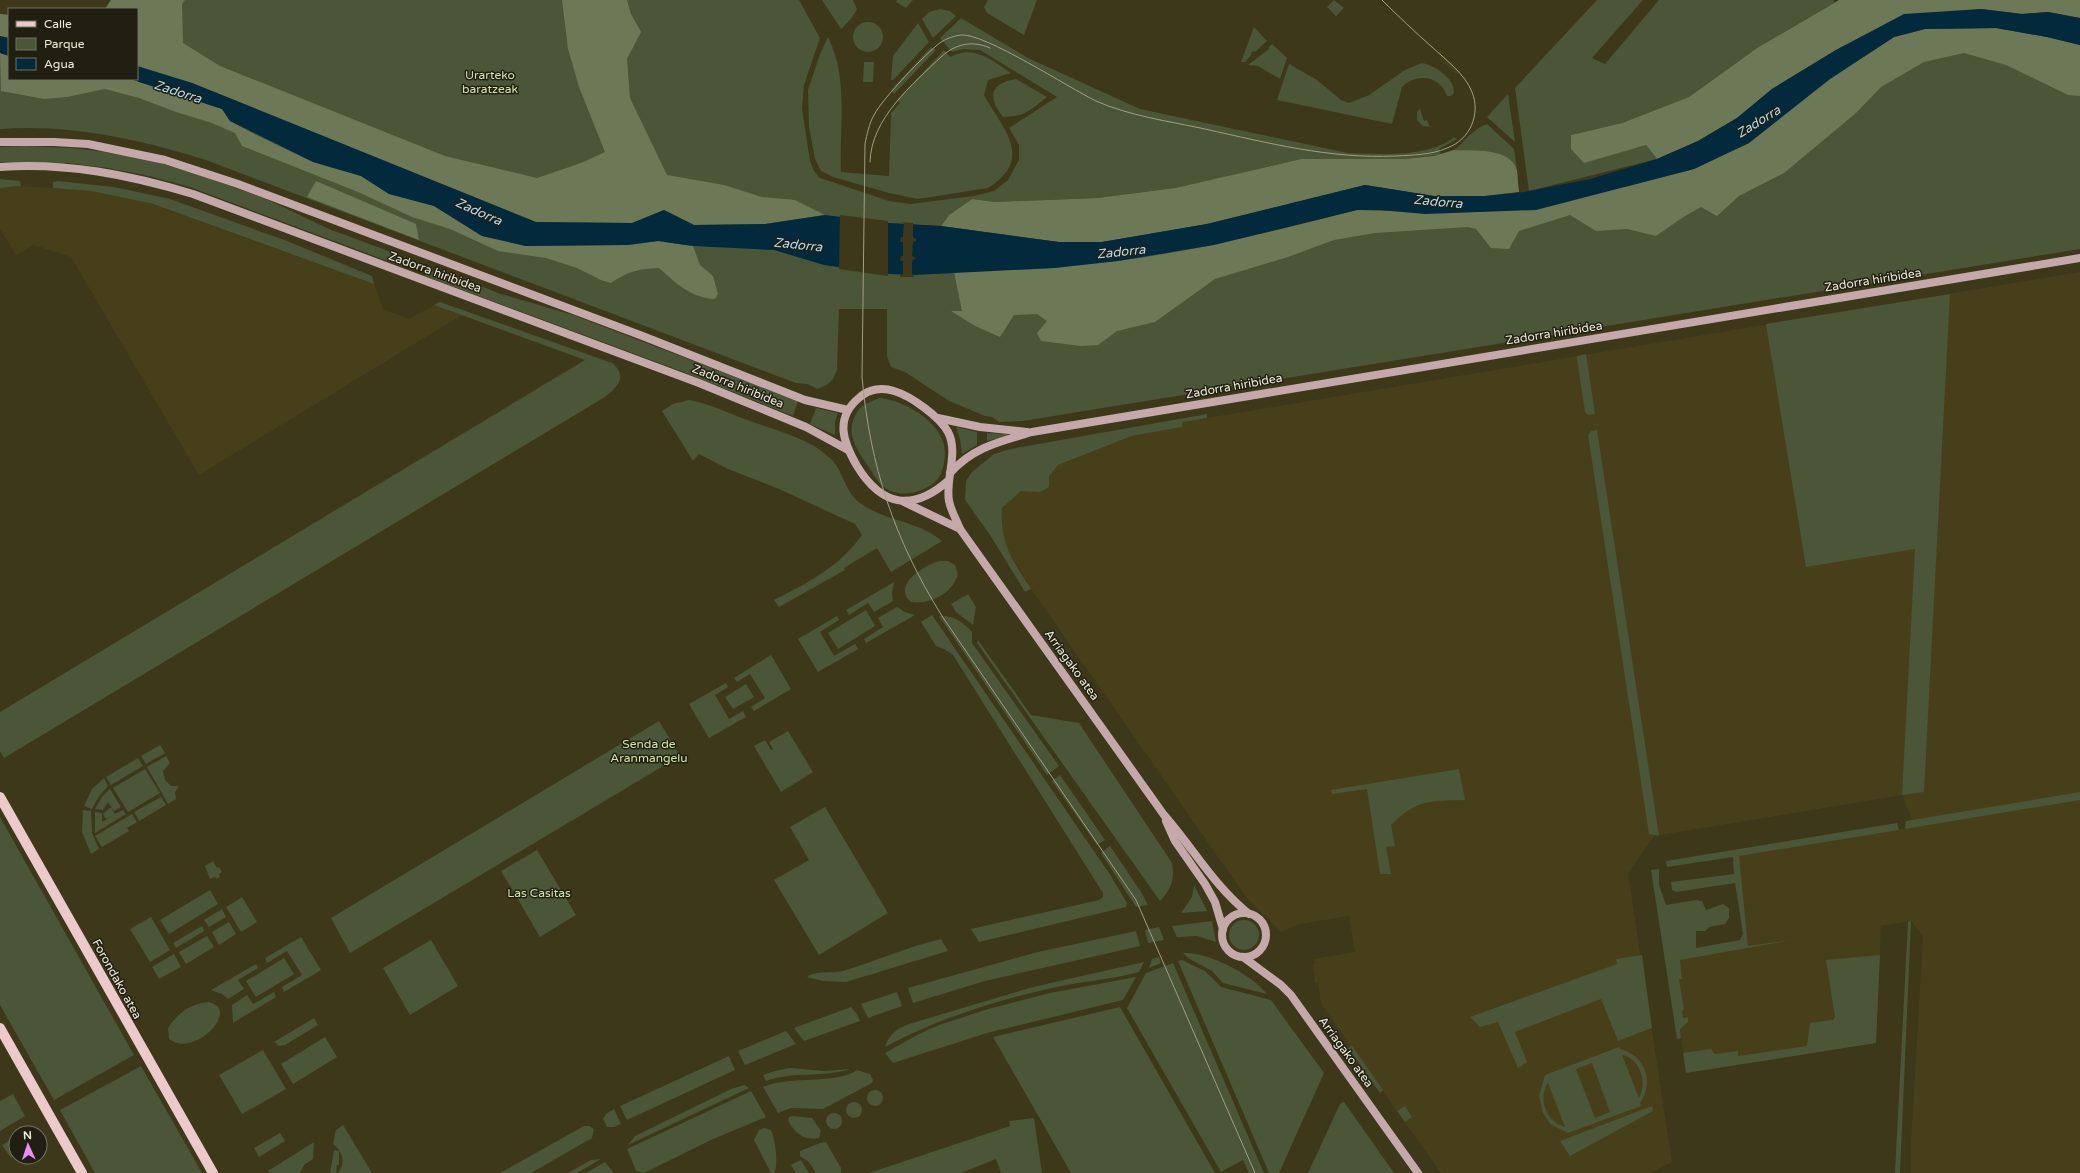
<svg xmlns="http://www.w3.org/2000/svg" width="2080" height="1173" font-family="'Varela Round',sans-serif">
  <style>
    .built { fill: #473f19 }
    .green { fill: #4b5538; fill-rule: evenodd }
    .forest { fill: #6d7856 }
    .water { fill: #032a3c }
    .pier { fill: #3d381a }
    .lines { fill: none; stroke-linecap: round; stroke-linejoin: round }
    .secondary { stroke: #c5a9aa; stroke-width: 8 }
    .primary { stroke: #ecc9ca; stroke-width: 10 }
    .tram { stroke: #a29e87; stroke-width: 1 }
    .labels { text-anchor: middle; stroke-width: 3; stroke-linejoin: round; paint-order: stroke }
    .park-label { font-size: 12px; fill: #d0e5a8; stroke: #211f12 }
    .street-label { font-size: 12px; fill: #edead8; stroke: #211f12 }
    .water-label { font-size: 13px; font-style: italic; fill: #aaddfa; stroke: #211f12 }
  </style>
  <rect width="100%" height="100%" fill="#3d381a"/>
  <g class="built">
    <polygon points="1440,47 1442,54 1462,73 1456,74 1440,59"/>
    <polygon points="21,186 91,191 152,204 374,284 383,309 409,319 434,305 462,315 199,475 71,257 34,245 16,255 0,229 0,188"/>
    <polygon points="2080,272 2080,1173 1911,1173 1911,1143 1923,937 1911,921 1881,926 1876,1043 1686,1073 1671,958 1748,946 1738,856 1915,827 1902,795 1654,836 1628,873 1672,1162 1651,1173 1441,1173 1321,1004 1318,983 1315,983 1313,964 1315,963 1313,959 1355,952 1349,916 1300,924 1281,932 1246,897 1031,589 1006,548 1001,524 1002,508 1021,491 1040,491 1058,465 1132,436 1182,427 1183,422"/>
  </g>
  <g class="green">
    <path d="M111,0H799L820,38L804,85L802,109L810,161L814,171L820,178L889,201L910,204L974,196L994,191L1008,180L1019,160V145L1009,128L1057,97L980,50L963,49L952,52L940,38L961,18L1028,58L1140,109L1348,153C1378,154 1430,158 1454,137L1457,139L1439,149L1441,155L1403,159H1301L1175,188L1097,198L995,202L972,199L949,215L941,226L888,223L900,275L980,270L1629,186L1861,57L2080,45V249L1023,421L999,422L992,417L985,416L949,401L905,372L891,367L887,356V309H839L837,370C833,381 829,385 817,389L808,384L796,383L203,159C137,139 70,124 0,129V14L9,15V79H137V9H105Z"/>
    <path d="M822,0H853L857,9C856,13 845,26 841,29Z"/>
    <polygon points="897,0 913,0 906,8 896,2"/>
    <polygon points="988,0 1037,0 1024,35 987,13 984,7"/>
    <polygon points="1334,0 1344,8 1336,16 1327,7"/>
    <polygon points="1597,0 1643,0 1592,58 1605,64 1659,0 1833,0 1835,2 1757,48 1689,97 1622,123 1571,135 1616,153 1646,145 1657,159 1529,191 1515,88"/>
    <polygon points="940,9 950,11 956,16 933,38 922,19 929,12"/>
    <circle cx="868" cy="37" r="15"/>
    <polygon points="918,23 929,42 893,80 891,80 893,56"/>
    <polygon points="1254,27 1267,41 1255,52 1254,51 1251,53 1251,55 1245,62 1241,62"/>
    <path d="M828,37C849,79 839,126 841,172L889,176L891,113L900,103L897,100L944,50L950,57C973,44 992,60 1011,73L988,80L984,95C1003,129 1035,159 988,188L918,199L889,193L833,177L821,171L815,159L809,127L808,90L820,54Z"/>
    <polygon points="1272,44 1287,58 1280,79 1258,66 1248,65 1269,49 1269,47"/>
    <polygon points="931,47 936,50 894,94 891,90"/>
    <polygon points="864,62 874,62 873,82 863,82"/>
    <path d="M1422,63C1434,65 1455,78 1454,93L1451,96H1447C1440,75 1416,73 1402,87L1392,124L1277,100L1289,64L1317,80L1341,100L1349,103L1369,95L1405,70Z"/>
    <path d="M1016,79L1047,97C1031,110 1024,117 1003,117C987,97 990,83 1016,79Z"/>
    <polygon points="1508,94 1515,142 1487,117"/>
    <polygon points="1421,107 1420,109 1424,121 1427,120 1430,127 1423,126 1417,120 1417,112"/>
    <path d="M1487,124L1514,149L1517,169C1504,148 1476,152 1454,150C1465,142 1473,128 1487,124Z"/>
    <polygon points="25,146 71,148 106,152 146,159 194,173 264,198 329,229 391,252 397,256 402,265 401,266 190,187 149,176 108,168 68,163 0,162 0,147"/>
    <polygon points="0,179 20,181 21,186 0,188"/>
    <polygon points="58,181 114,187 170,199 287,241 372,276 374,284 153,204 91,191 53,188 53,182"/>
    <polygon points="434,271 446,272 498,293 573,315 798,401 793,416 681,371 425,276 424,273"/>
    <polygon points="1950,294 1924,792 1902,795 1915,549 1806,567 1766,324"/>
    <path d="M440,302L612,363C628,376 618,387 605,397L4,758L0,751V712L585,360L434,305Z"/>
    <polygon points="1586,354 1595,414 1588,415 1585,412 1577,359 1577,356"/>
    <path d="M879,398C909,401 953,428 944,463C943,468 941,476 937,480C924,493 900,499 884,487C877,482 873,473 868,466C855,447 843,430 860,408C864,404 873,401 879,398Z"/>
    <path d="M689,400C710,404 729,413 750,421C777,431 811,438 832,460C844,473 845,492 860,503C886,522 917,520 942,541L891,572L877,548L844,568L845,570L779,607L774,600C808,583 840,566 862,535L855,524L779,489L728,469L699,454L693,461L662,411L673,404Z"/>
    <polygon points="816,408 838,413 835,422 835,435 810,424"/>
    <path d="M1207,414V418L1183,422L1182,427L1132,436L1058,465L1049,477V487L1040,492L1021,491L1002,508C1000,545 1012,559 1031,589L1025,592L990,535L965,500L966,481L972,472L994,454L1011,449Z"/>
    <polygon points="956,427 977,432 977,445 962,454 960,439"/>
    <polygon points="1597,430 1659,836 1649,834 1588,435 1591,431"/>
    <polygon points="987,433 1007,434 1008,436 987,441"/>
    <path d="M939,561H948L955,565L958,574C953,593 930,605 911,602C891,585 925,565 939,561Z"/>
    <polygon points="894,582 892,593 893,601 874,612 868,603 849,615 846,610"/>
    <polygon points="968,594 976,607 973,625 956,612 951,604"/>
    <polygon points="897,607 905,612 915,615 866,643 864,639 883,627 878,618"/>
    <polygon points="866,610 875,626 838,649 828,633"/>
    <polygon points="932,615 1111,876 1127,903 1126,907 979,942 971,929 1099,900 1103,897 1103,893 953,655 944,649 936,646 921,622"/>
    <polygon points="837,616 839,620 820,632 834,656 855,644 858,649 818,672 798,639"/>
    <path d="M939,616C954,615 963,622 972,632V643L1059,766L1047,775Z"/>
    <path d="M978,640L1031,715L1079,723L1172,863C1175,880 1171,889 1160,901L977,643Z"/>
    <polygon points="771,655 791,689 754,711 751,707 765,698 750,674 737,682 734,678"/>
    <polygon points="726,683 728,687 715,695 729,719 743,711 746,717 709,738 689,704"/>
    <polygon points="746,684 754,697 733,709 725,697"/>
    <polygon points="659,721 680,756 350,953 331,918"/>
    <polygon points="788,731 813,772 781,792 754,746 765,740 771,750 773,749 769,742"/>
    <polygon points="160,745 165,753 146,764 141,756"/>
    <polygon points="166,756 170,763 163,771 165,780 171,786 179,786 175,792 176,799 168,804 147,767"/>
    <polygon points="138,758 143,766 111,785 106,777"/>
    <polygon points="145,769 160,793 128,812 113,788"/>
    <path d="M1459,769L1465,800C1430,801 1417,799 1391,825L1395,846L1386,847L1391,874H1380L1367,789L1332,794L1331,790Z"/>
    <polygon points="1060,775 1105,840 1097,845 1052,781"/>
    <polygon points="104,778 108,786 99,796 92,809 84,806 92,789"/>
    <polygon points="110,789 121,807 114,811 108,802 103,810 95,809 102,797"/>
    <polygon points="2080,792 2080,800 1905,829 1906,821"/>
    <polygon points="161,797 166,805 139,821 134,812"/>
    <polygon points="111,807 115,814 123,810 126,814 95,833 95,812 102,813 102,822 114,815 106,819 103,814"/>
    <polygon points="825,807 888,913 819,955 774,880 809,860 790,827"/>
    <polygon points="83,810 91,811 92,833 99,849 91,854 82,832"/>
    <polygon points="132,814 137,822 127,828 129,831 102,847 95,836"/>
    <polygon points="0,817 134,1055 54,1100 0,1005"/>
    <polygon points="1897,823 1899,830 1739,856 1748,946 1793,940 1680,960 1682,979 1679,979 1684,1010 1682,1011 1683,1018 1688,1017 1688,1022 1680,1029 1681,1038 1677,1039 1651,870 1659,869 1659,885 1666,905 1696,900 1702,901 1706,910 1723,904 1729,908 1729,918 1725,924 1709,927 1705,931 1696,931 1696,948 1740,940 1743,934 1735,883 1676,892 1672,890 1671,882 1734,874 1733,857 1667,867 1666,861"/>
    <polygon points="1110,846 1141,892 1148,905 1136,907 1101,853"/>
    <polygon points="537,850 576,915 540,937 501,871"/>
    <polygon points="213,861 217,868 219,867 222,872 219,874 220,877 216,879 215,877 210,879 205,866"/>
    <polygon points="1194,885 1207,911 1181,913 1192,897"/>
    <polygon points="210,890 218,904 169,934 160,920"/>
    <polygon points="242,897 257,922 241,932 226,907"/>
    <polygon points="222,909 226,917 209,927 204,920"/>
    <polygon points="151,917 170,950 150,962 130,929"/>
    <circle cx="1244" cy="935" r="15"/>
    <polygon points="1212,921 1216,942 1197,936 1177,937 1172,926"/>
    <polygon points="1911,921 1900,1173 1895,1173 1908,922"/>
    <polygon points="229,922 236,934 219,945 212,932"/>
    <polygon points="202,926 204,931 176,948 173,943"/>
    <polygon points="1159,927 1164,940 1148,943 1145,930"/>
    <polygon points="1136,931 1140,946 985,981 913,1003 908,988 1038,952"/>
    <polygon points="207,936 214,947 186,964 179,952"/>
    <polygon points="301,937 321,970 284,992 282,987 302,975 287,951 267,963 265,958"/>
    <path d="M941,939L948,951L846,982L823,981L807,977C816,970 832,974 843,971C876,961 907,947 941,939Z"/>
    <polygon points="431,940 458,986 410,1015 383,968"/>
    <path d="M1183,953C1207,951 1253,975 1267,994L1223,983L1212,971L1188,958Z"/>
    <polygon points="174,954 181,967 159,979 152,967"/>
    <polygon points="1642,955 1652,1028 1618,1041 1601,999 1515,1032 1527,1062 1518,1068 1498,1022 1480,1027 1470,1017 1617,964 1616,959"/>
    <polygon points="1880,955 1876,1043 1686,1073 1683,1053 1711,1049 1715,1054 1738,1051 1738,1056 1807,1046 1810,1023 1833,1020 1835,1017 1826,960"/>
    <polygon points="1159,957 1161,963 1149,968 1152,959"/>
    <polygon points="284,958 294,974 256,997 246,981"/>
    <polygon points="1182,960 1205,971 1221,987 1271,1000 1324,1073 1279,1173 1269,1173 1178,961"/>
    <path d="M1144,962L1139,972C1110,980 1081,981 1052,988C994,1001 937,1019 885,1047C888,1035 898,1028 909,1024L1033,987Z"/>
    <polygon points="1173,963 1264,1173 1249,1173 1243,1160 1221,1172 1127,1008 1146,973"/>
    <polygon points="256,964 258,968 238,980 244,989 228,999 222,994 211,990"/>
    <polygon points="1136,977 1123,1000 987,1033 893,1063 885,1053 919,1034 939,1025 988,1009 1050,993"/>
    <polygon points="274,992 276,997 233,1023 232,1005 247,995 253,1004"/>
    <polygon points="897,992 902,1006 868,1018 861,1004"/>
    <path d="M208,1002C243,1009 193,1059 169,1039L168,1028C178,1013 190,1004 208,1002Z"/>
    <polygon points="851,1007 857,1014 860,1021 804,1041 794,1028"/>
    <polygon points="1120,1007 1215,1173 1071,1173 993,1037"/>
    <polygon points="314,1018 318,1025 285,1045 279,1046 274,1042"/>
    <polygon points="786,1031 796,1044 745,1065 738,1051"/>
    <polygon points="325,1037 337,1057 293,1084 281,1064"/>
    <polygon points="1352,1046 1383,1090 1380,1093 1348,1048"/>
    <path d="M1619,1047L1620,1049C1645,1055 1655,1082 1640,1103L1641,1106L1568,1133L1550,1124L1543,1113L1539,1096L1545,1075ZM1622,1055C1640,1058 1648,1083 1639,1098ZM1592,1063L1610,1112L1595,1118L1576,1069ZM1548,1083L1565,1127C1547,1122 1537,1099 1548,1083Z"/>
    <polygon points="263,1050 286,1089 242,1114 219,1075"/>
    <polygon points="729,1056 735,1070 627,1120 620,1106"/>
    <polygon points="141,1066 202,1173 95,1173 60,1110"/>
    <path d="M790,1068L825,1071L850,1069C823,1078 793,1071 766,1081L763,1075L775,1071Z"/>
    <path d="M857,1070L870,1074L873,1080L872,1083L823,1109L791,1108L778,1113L763,1087C790,1075 837,1085 857,1070Z"/>
    <polygon points="744,1085 749,1088 628,1145 635,1136 731,1089"/>
    <circle cx="875" cy="1098" r="8"/>
    <polygon points="751,1091 766,1117 711,1140 644,1173 636,1171 627,1149"/>
    <polygon points="13,1094 25,1116 0,1131 0,1101"/>
    <polygon points="1344,1102 1394,1173 1308,1173 1340,1104"/>
    <circle cx="854" cy="1110" r="8"/>
    <polygon points="1405,1106 1412,1117 1405,1122 1397,1111"/>
    <polygon points="1652,1106 1653,1111 1570,1156 1560,1141"/>
    <polygon points="614,1109 621,1124 614,1127 607,1127 603,1119 607,1113"/>
    <circle cx="834" cy="1121" r="8"/>
    <path d="M793,1116L812,1118L821,1131L819,1138C804,1141 794,1133 788,1120L789,1117Z"/>
    <polygon points="1034,1118 1042,1173 1001,1173 996,1159 961,1173 869,1173 1010,1126 1009,1121"/>
    <path d="M343,1125L372,1173H338C346,1163 343,1152 333,1144L336,1130Z"/>
    <polygon points="584,1126 589,1126 594,1129 592,1138 531,1173 500,1173"/>
    <path d="M764,1128L771,1130C775,1138 779,1166 774,1173H771L754,1140L759,1130Z"/>
    <polygon points="280,1133 285,1141 259,1157 254,1148"/>
    <polygon points="16,1136 16,1155 11,1158 2,1145"/>
    <polygon points="314,1142 313,1159 304,1165 300,1173 270,1173 268,1171"/>
    <polygon points="826,1142 841,1168 841,1173 816,1173 809,1162 800,1156 800,1151 820,1143"/>
    <polygon points="334,1150 339,1151 339,1165 337,1165 336,1173 330,1173"/>
    <polygon points="601,1159 577,1173 568,1173 591,1160"/>
    <polygon points="801,1160 809,1173 796,1173 791,1165"/>
    <polygon points="605,1162 614,1173 586,1173"/>
  </g>
  <g class="forest">
    <polygon points="111,0 185,0 182,4 183,43 220,66 445,156 537,178 581,163 605,152 579,87 568,49 562,0 627,0 631,14 641,32 627,59 630,98 667,175 724,185 762,197 795,200 825,215 765,224 694,225 664,210 632,223 536,222 192,83 137,66 137,9 105,9"/>
    <polygon points="1839,0 2080,0 2080,18 2048,12 2022,14 1981,9 1962,11 1865,35 1836,50 1772,89 1737,118 1698,141 1657,159 1646,145 1584,163 1571,149 1571,135 1622,123 1689,97 1757,48"/>
    <polygon points="0,14 9,15 9,38 0,36"/>
    <path d="M1996,28L2047,37L2080,45V96L2068,95L2006,65L1964,53L1924,62L1881,87L1856,113L1784,173L1739,196L1717,216L1701,207L1682,218L1656,236L1627,229L1596,231L1570,215L1519,231L1509,249L1491,248L1476,229L1468,227L1375,233L1334,240L1288,257L1215,279L1155,322L1117,331L1098,345L1080,346L1041,341L1037,333L1047,321L1037,314L1014,315L1000,337L975,326L951,311H962L954,272C1008,269 1063,268 1117,261C1198,251 1278,230 1357,210C1389,210 1422,214 1454,213L1629,186L1694,169L1749,143L1830,79L1894,37L1925,29Z"/>
    <path d="M0,53L9,56V79H130L222,109L230,121L254,134L313,162L361,176L389,194L434,206L482,236L526,246L628,245L658,241L693,246L700,265L713,276L718,294L715,299C691,298 676,283 659,268C638,269 629,271 611,283L601,280L577,268L546,258L498,251L450,229L412,217L358,192L242,146L235,133L212,123L176,112L139,98L105,89L67,97L44,99L1,91Z"/>
    <path d="M1454,150C1472,151 1510,147 1517,170C1518,177 1518,185 1519,192L1485,196H1434L1365,185L1207,224L1102,242H1059L941,226L949,215L972,199L995,202L1097,198L1175,188L1301,159H1403L1434,156Z"/>
    <polygon points="316,181 416,224 419,240 307,197"/>
  </g>
  <g class="water">
    <polygon points="1981,9 2022,14 2048,12 2080,18 2080,45 2047,37 1996,28 1925,29 1894,37 1830,79 1749,143 1694,169 1536,210 1425,214 1381,210 1357,210 1214,245 1118,261 1055,268 914,275 888,274 824,265 774,250 693,246 658,241 628,245 526,246 482,236 434,206 389,194 361,176 313,162 230,121 222,109 130,79 137,79 137,66 192,83 536,222 632,223 664,210 694,225 765,224 825,215 888,223 941,226 1059,242 1102,242 1207,224 1365,185 1434,196 1485,196 1524,192 1590,179 1657,159 1698,141 1737,118 1772,89 1836,50 1904,14"/>
    <polygon points="0,36 9,38 9,56 0,53"/>
  </g>
  <g class="pier">
    <polygon points="840,215 888,221 888,276 839,269"/>
    <polygon points="900,222 913,223 913,237 917,240 913,242 912,256 916,258 912,261 912,274 914,275 914,277 900,277 900,275 903,274 903,261 900,261 901,256 903,256 903,242 900,242 901,237 903,237 904,223"/>
  </g>
  <g class="lines">
    <g class="secondary">
      <polyline points="0,142 54,142 88,144 165,160 238,184 640,335 805,400 848,410"/>
      <path d="M0,167C66,162 130,175 193,194L699,383L806,427L848,450"/>
      <polyline points="938,418 980,427 1027,432"/>
      <path d="M950,473C974,447 999,442 1032,432L2080,258"/>
      <path d="M949,480C913,512 882,507 857,466C843,442 834,418 860,397C869,389 882,387 894,391C911,396 940,417 948,432C959,453 945,479 949,501C951,511 957,521 960,529L1164,815C1193,848 1214,886 1249,914"/>
      <polyline points="904,502 960,529"/>
      <polyline points="1166,821 1175,841 1205,884 1215,902 1223,929"/>
      <circle cx="1244" cy="935" r="22"/>
      <polyline points="1243,957 1281,985 1291,995 1418,1173"/>
    </g>
    <g class="primary">
      <polyline points="0,797 213,1173"/>
      <polyline points="0,1028 82,1173"/>
    </g>
    <g class="tram">
      <path d="M870,162C871,118 913,84 942,56C956,44 972,40 990,48"/>
      <path d="M1255,1173L1136,900L942,616C894,539 870,466 862,377L865,144C867,134 869,124 874,115C883,98 925,54 941,42C947,38 954,36 961,35C985,33 1069,88 1096,101C1130,116 1168,121 1205,129C1268,143 1330,159 1396,156C1413,155 1431,155 1447,148C1470,140 1481,114 1472,92C1465,74 1446,60 1432,47C1415,32 1398,16 1382,0"/>
    </g>
  </g>
  <g class="labels">
    <g class="park-label">
      <text x="490" y="79">Urarteko<tspan x="490" dy="14">baratzeak</tspan></text>
      <text x="649" y="748">Senda de<tspan x="649" dy="14">Aranmangelu</tspan></text>
      <text x="539" y="897">Las Casitas</text>
    </g>
    <g class="street-label">
      <text transform="translate(435 272) rotate(20)" y="4">Zadorra hiribidea</text>
      <text transform="translate(1873 280) rotate(-9)" y="4">Zadorra hiribidea</text>
      <text transform="translate(1554 333) rotate(-9)" y="4">Zadorra hiribidea</text>
      <text transform="translate(738 386) rotate(22)" y="4">Zadorra hiribidea</text>
      <text transform="translate(1234 386) rotate(-10)" y="4">Zadorra hiribidea</text>
      <text transform="translate(1072 665) rotate(54)" y="4">Arriagako atea</text>
      <text transform="translate(117 979) rotate(61)" y="4">Forondako atea</text>
      <text transform="translate(1346 1052) rotate(54)" y="4">Arriagako atea</text>
    </g>
    <g class="water-label">
      <text transform="translate(178 91) rotate(18)" y="5">Zadorra</text>
      <text transform="translate(1758 121) rotate(-32)" y="5">Zadorra</text>
      <text transform="translate(1438 201) rotate(5)" y="5">Zadorra</text>
      <text transform="translate(479 211) rotate(24)" y="5">Zadorra</text>
      <text transform="translate(798 244) rotate(6)" y="5">Zadorra</text>
      <text transform="translate(1121 251) rotate(-6)" y="5">Zadorra</text>
    </g>
  </g>
  <rect x="8" y="8" width="130" height="72" fill="#211f12" stroke="#737061"/>
  <rect x="16" y="21" width="20" height="6" fill="#ecc9ca" stroke="#737061"/>
  <text x="44" y="28" font-size="12" fill="#edead8">Calle</text>
  <rect x="16" y="38" width="20" height="12" fill="#4b5538" stroke="#737061"/>
  <text x="44" y="48" font-size="12" fill="#edead8">Parque</text>
  <rect x="16" y="58" width="20" height="12" fill="#032a3c" stroke="#737061"/>
  <text x="44" y="68" font-size="12" fill="#edead8">Agua</text>
  <g transform="translate(28 1145) rotate(357)"><circle r="19" fill="#211f12" stroke="#737061"/>
  <path d="M0-3L7 15L0 10L-7 15Z" fill="#ec8cfa"/>
  <text y="-6" font-size="11" font-weight="bold" text-anchor="middle" fill="#edead8">N</text>
  </g>
</svg>
